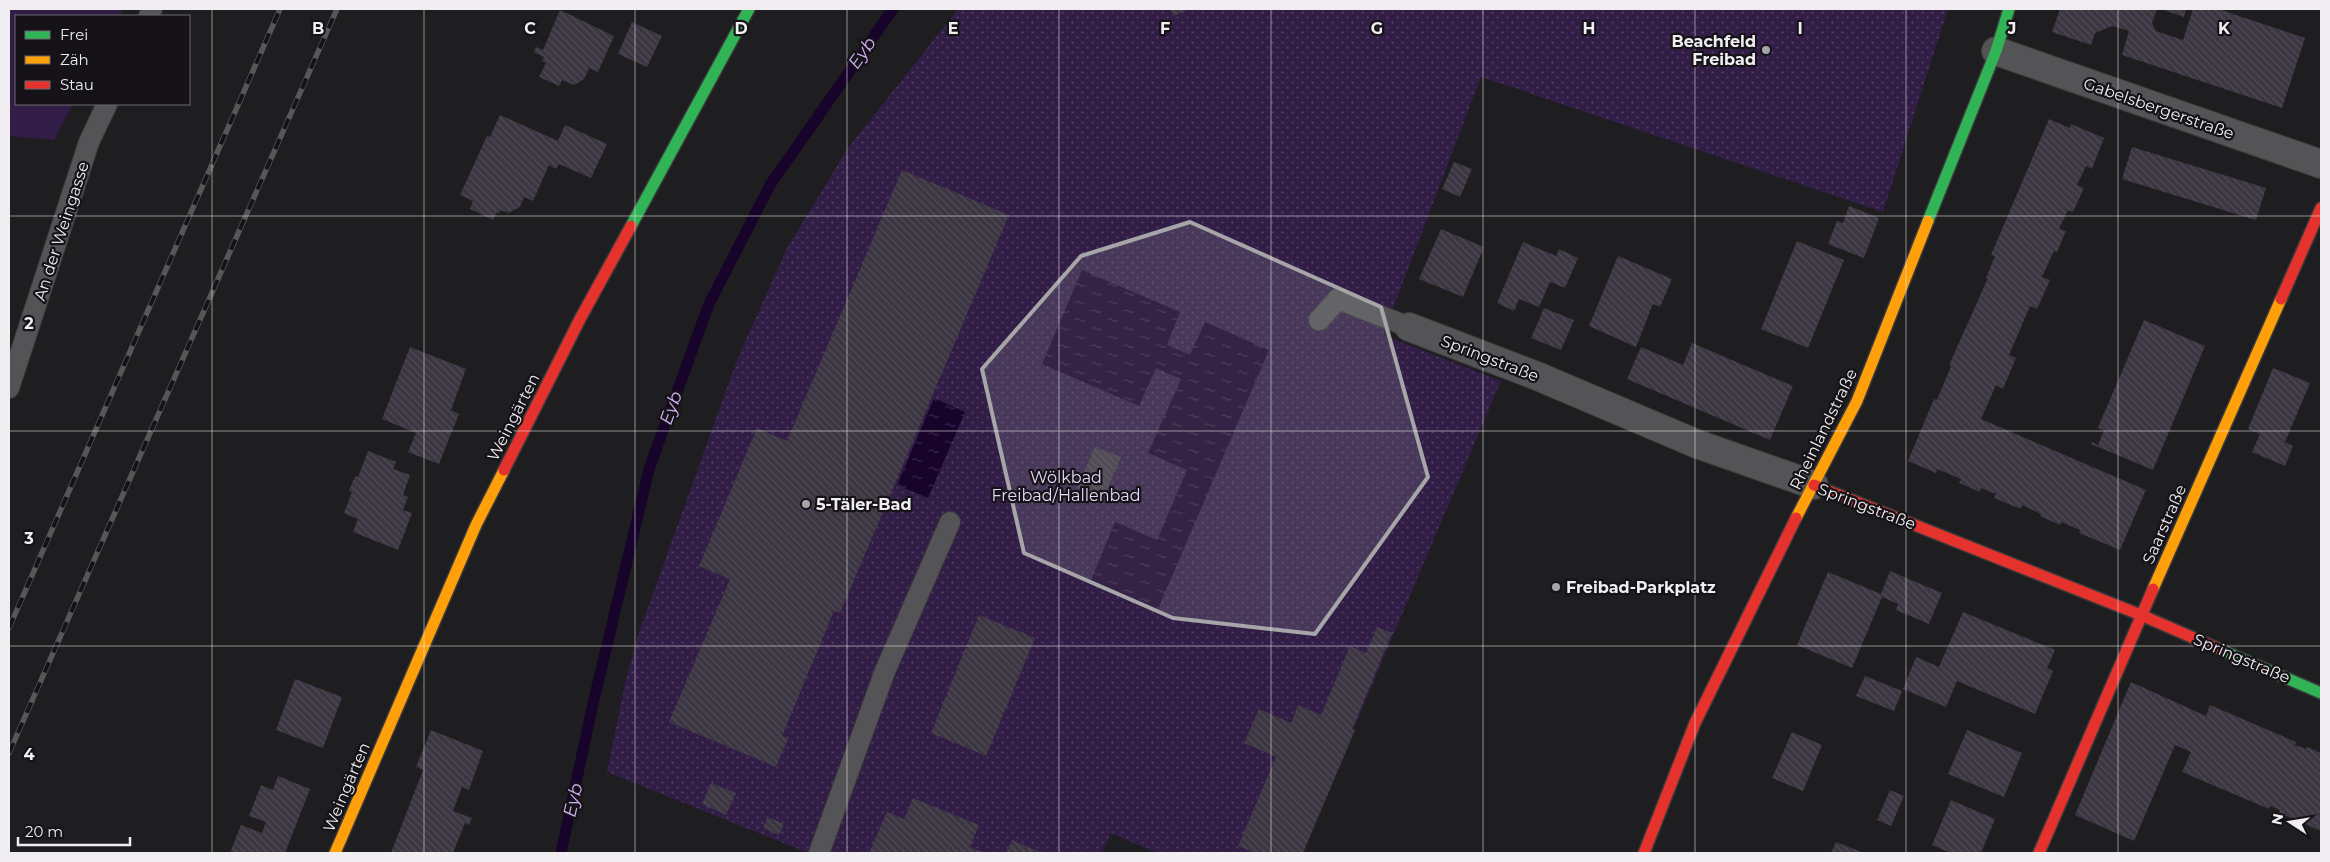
<svg xmlns="http://www.w3.org/2000/svg" width="2330" height="862" font-family="Montserrat,sans-serif">
  <style>
    .grass { fill: #311d46 }
    .park { fill: url(#park-dots) }
    .water { fill: url(#water-ripples) }
    .lines { fill: none; stroke-linecap: round; stroke-linejoin: round }
    .stream { stroke: #18032b; stroke-width: 11 }
    .building { fill: url(#building-back-hatch) }
    .lane-casing { stroke: #3a393b; stroke-width: 22 }
    .street-casing { stroke: #3a393b; stroke-width: 30 }
    .fast-casing { stroke: #3a393b; stroke-width: 14 }
    .slow-casing { stroke: #3a393b; stroke-width: 14 }
    .jam-casing { stroke: #3a393b; stroke-width: 14 }
    .lane { stroke: #545355; stroke-width: 20 }
    .street { stroke: #545355; stroke-width: 28 }
    .fast { stroke: #30b455; stroke-width: 11 }
    .slow { stroke: #ff9f0a; stroke-width: 11 }
    .jam { stroke: #e5322d; stroke-width: 11 }
    .rail-casing { stroke: #575658; stroke-width: 5.5 }
    .rail { stroke: #151317; stroke-width: 4; stroke-dasharray: 11; stroke-linecap: butt }
    .marked { fill: #a6a5a8; fill-opacity: 0.2; stroke: #a6a5a8; stroke-width: 4; stroke-linejoin: round }
    .grid { fill: none; stroke: #f0eef1; stroke-width: 1; stroke-opacity: 0.55 }
    .poi-dot { fill: #a6a5a8; stroke: #151317; stroke-width: 2 }
    .labels { text-anchor: middle; stroke-width: 4.5; stroke-linejoin: round; paint-order: stroke }
    .poi-label { font-size: 16px; font-weight: bold; fill: #f0eef1; stroke: #151317; text-anchor: start }
    .street-label { font-size: 16px; fill: #f0eef1; stroke: #151317 }
    .park-label { font-size: 16px; fill: #e6d7fa; stroke: #151317 }
    .water-label { font-size: 18px; font-style: italic; fill: #d1b2f6; stroke: #151317 }
    .grid-label { font-size: 16px; text-anchor: middle; font-weight: bold; fill: #f0eef1; stroke: #151317; stroke-width: 4.5; stroke-linejoin: round; paint-order: stroke }
  </style>
  <defs>
    <pattern id="park-dots" width="8" height="8" patternUnits="userSpaceOnUse" patternTransform="scale(1.25)"><rect width="8" height="8" fill="#311d46"/><path d="M2 2h.1M6 6h.1" fill="none" stroke="#4f3e61" stroke-width="1.8" stroke-linecap="round"/></pattern>
    <pattern id="water-ripples" width="26" height="14" patternUnits="userSpaceOnUse" patternTransform="scale(1.25)"><rect width="26" height="14" fill="#18032b"/><path d="M2 4q2-2 4 0t4 0M15 11q2-2 4 0t4 0" fill="none" stroke="#3a284a"/></pattern>
    <pattern id="building-back-hatch" width="6" height="6" patternUnits="userSpaceOnUse" patternTransform="scale(1.25)"><rect width="6" height="6" fill="#3c3642"/><path d="M-1 5l2 2M0 0l6 6M5-1l2 2" fill="none" stroke="#4f4a54"/></pattern>
  </defs>
  <rect width="100%" height="100%" fill="#1e1d1f"/>
  <polygon class="grass" points="9,9 123,9 119,16 16,16 16,104 73,104 54,140 9,136"/>
  <polygon class="park" points="958,9 1948,9 1883,212 1481,77 1383,335 1501,381 1301,853 1157,853 1111,833 1102,853 808,853 607,772 625,683 638,635 737,360 787,248 848,148"/>
  <g class="water">
    <polygon points="1082,270 1180,312 1167,345 1190,355 1205,322 1269,350 1158,609 1091,580 1115,522 1157,540 1187,470 1148,453 1181,379 1156,368 1139,406 1042,364"/>
    <polygon points="934,398 965,412 928,498 897,485"/>
  </g>
  <g class="lines">
    <polyline class="stream" points="561,853 592,708 649,469 709,304 770,185 893,9"/>
  </g>
  <g class="building">
    <polygon points="1170,9 1189,9 1173,16"/>
    <polygon points="2060,9 2157,9 2152,23 2156,31 2183,40 2193,9 2218,9 2305,38 2282,108 2122,55 2129,31 2112,26 2095,33 2091,45 2052,32"/>
    <polygon points="2161,9 2186,9 2184,17"/>
    <polygon points="560,10 614,36 598,72 589,68 584,79 574,85 562,80 559,86 539,77 546,63 542,61 544,57 534,52 536,47 543,50"/>
    <polygon points="632,22 662,36 647,67 618,54"/>
    <polygon points="500,115 558,141 565,125 607,144 591,178 559,164 556,169 549,165 533,201 524,197 520,207 508,213 501,210 499,213 497,212 493,220 470,209 473,201 460,195 487,136 490,137"/>
    <polygon points="2049,119 2070,128 2071,124 2104,138 2092,169 2086,166 2077,185 2084,188 2073,212 2068,210 2059,229 2066,231 2057,252 2054,251 2042,277 2050,280 2037,309 2030,306 2009,355 2016,358 2003,389 1996,385 1981,419 2146,490 2120,550 2079,533 2080,530 2061,522 2060,525 2040,516 2041,514 2022,505 2021,509 1994,498 1996,494 1981,488 1980,492 1959,483 1961,479 1937,469 1936,473 1908,461 1934,399 1937,400 1951,366 1949,365 1988,278 1986,278 1995,256 1991,255"/>
    <polygon points="2132,147 2266,188 2256,220 2122,179"/>
    <polygon points="1454,162 1472,169 1460,197 1442,189"/>
    <polygon points="902,170 1009,215 840,613 834,611 782,736 788,739 776,767 669,722 730,579 699,566 757,428 787,441"/>
    <polygon points="1849,206 1879,218 1864,258 1828,244 1837,221 1843,223"/>
    <polygon points="1441,229 1484,247 1463,297 1419,279"/>
    <polygon points="1797,241 1844,260 1808,348 1761,329"/>
    <polygon points="1523,242 1556,256 1559,249 1578,258 1565,288 1550,282 1539,307 1519,299 1514,311 1497,303"/>
    <polygon points="1618,256 1672,279 1660,307 1653,304 1636,347 1589,326"/>
    <polygon points="1544,308 1574,320 1561,350 1531,338"/>
    <polygon points="2144,320 2205,346 2153,470 2091,444 2092,442 2098,445 2104,430 2098,428 2099,425"/>
    <polygon points="1692,343 1793,386 1770,440 1627,379 1641,347 1683,365"/>
    <polygon points="410,347 466,369 451,410 459,414 439,464 408,452 416,433 382,419"/>
    <polygon points="2273,368 2310,383 2285,442 2293,446 2285,466 2252,452 2260,434 2248,429"/>
    <polygon points="1095,447 1121,457 1103,499 1077,488"/>
    <polygon points="368,451 396,462 393,469 410,475 403,495 408,497 403,510 412,513 398,550 353,532 358,519 344,513 352,492 349,491 355,476 358,477"/>
    <polygon points="1890,571 1942,593 1929,624 1896,610 1898,604 1882,597 1852,668 1797,645 1828,572 1881,594"/>
    <polygon points="1963,612 2055,650 2047,668 2053,671 2035,714 1957,681 1946,707 1903,689 1916,657 1939,667"/>
    <polygon points="979,615 1035,638 986,756 931,733"/>
    <polygon points="1377,627 1392,633 1352,729 1355,730 1303,853 1254,853 1238,846 1276,757 1244,743 1259,709 1291,723 1298,705 1321,715 1350,646 1366,653"/>
    <polygon points="1865,676 1902,691 1894,711 1856,696"/>
    <polygon points="295,679 342,697 323,748 276,730"/>
    <polygon points="2131,682 2206,716 2210,705 2296,742 2295,745 2306,749 2307,747 2321,753 2321,831 2279,813 2280,810 2270,806 2269,809 2182,772 2191,752 2175,745 2134,841 2075,815"/>
    <polygon points="431,730 483,751 469,790 462,787 453,811 472,818 469,825 465,823 453,853 391,853 423,770 416,767"/>
    <polygon points="1967,730 2022,753 2004,797 1948,774"/>
    <polygon points="1792,732 1822,745 1803,791 1772,778"/>
    <polygon points="278,776 310,789 285,853 230,853 241,825 262,833 266,822 249,816 261,785 273,790"/>
    <polygon points="711,783 736,793 726,815 702,804"/>
    <polygon points="1890,790 1904,796 1891,826 1877,820"/>
    <polygon points="913,798 979,825 970,847 984,853 869,853 887,812 904,819"/>
    <polygon points="1951,800 1995,819 1981,853 1951,853 1932,845"/>
    <polygon points="768,817 784,824 779,835 763,828"/>
    <polygon points="1012,840 1042,853 1006,853"/>
    <polygon points="1836,842 1864,853 1831,853"/>
  </g>
  <g class="lines">
    <defs>
      <g id="lane">
        <polyline points="149,16 152,9"/>
        <polyline points="1319,320 1338,299 1409,327"/>
        <polyline points="9,388 89,142 107,104"/>
        <polyline points="819,853 885,671 950,522"/>
      </g>
      <g id="street">
        <polyline points="1996,51 2321,164"/>
        <polyline points="1409,327 1537,376 1697,444 1814,485"/>
      </g>
      <g id="fast">
        <polyline points="1928,221 1996,51 2009,9"/>
        <polyline points="631,226 749,9"/>
        <polyline points="2219,649 2321,693"/>
      </g>
      <g id="slow">
        <polyline points="1796,518 1857,401 1928,221"/>
        <polyline points="2153,589 2281,299"/>
        <polyline points="335,853 476,525 504,470"/>
      </g>
      <g id="jam">
        <polyline points="2281,299 2321,208"/>
        <polyline points="504,470 580,319 631,226"/>
        <polyline points="1814,485 2141,615 2219,649"/>
        <polyline points="1644,853 1695,723 1796,518"/>
        <polyline points="2039,853 2153,589"/>
      </g>
    </defs>
    <use href="#lane" class="lane-casing"/>
    <use href="#street" class="street-casing"/>
    <use href="#fast" class="fast-casing"/>
    <use href="#slow" class="slow-casing"/>
    <use href="#jam" class="jam-casing"/>
    <use href="#lane" class="lane"/>
    <use href="#street" class="street"/>
    <use href="#fast" class="fast"/>
    <use href="#slow" class="slow"/>
    <use href="#jam" class="jam"/>
    <defs>
      <g id="rail">
        <polyline points="9,628 280,9"/>
        <polyline points="9,753 337,9"/>
      </g>
    </defs>
    <use href="#rail" class="rail-casing"/>
    <use href="#rail" class="rail"/>
  </g>
  <path class="marked" d="M1190,222L1381,307L1428,477L1315,634L1173,618L1024,553L982,369L1081,256Z"/>
  <path class="grid" d="M212,9V853M424,9V853M635,9V853M847,9V853M1059,9V853M1271,9V853M1483,9V853M1695,9V853M1906,9V853M2118,9V853M9,216H2321M9,431H2321M9,646H2321"/>
  <g class="poi-dot">
    <circle cx="1766" cy="50" r="5"/>
    <circle cx="806" cy="504" r="5"/>
    <circle cx="1556" cy="587" r="5"/>
  </g>
  <g class="labels">
    <g class="poi-label">
      <text x="1756" y="47" text-anchor="end">Beachfeld<tspan x="1756" dy="18">Freibad</tspan></text>
      <text x="816" y="510">5-Täler-Bad</text>
      <text x="1566" y="593">Freibad-Parkplatz</text>
    </g>
    <g class="street-label">
      <text transform="translate(2159 108) rotate(19)" y="6">Gabelsbergerstraße</text>
      <text transform="translate(61 231) rotate(-72)" y="6">An der Weingasse</text>
      <text transform="translate(1490 358) rotate(21)" y="6">Springstraße</text>
      <text transform="translate(513 417) rotate(-63)" y="6">Weingärten</text>
      <text transform="translate(1823 429) rotate(-64)" y="6">Rheinlandstraße</text>
      <text transform="translate(1867 506) rotate(21)" y="6">Springstraße</text>
      <text transform="translate(2164 524) rotate(-66)" y="6">Saarstraße</text>
      <text transform="translate(2242 658) rotate(23)" y="6">Springstraße</text>
      <text transform="translate(346 787) rotate(-67)" y="6">Weingärten</text>
    </g>
    <g class="park-label">
      <text x="1066" y="483">Wölkbad<tspan x="1066" dy="18">Freibad/Hallenbad</tspan></text>
    </g>
    <g class="water-label">
      <text transform="translate(862 53) rotate(-55)" y="6">Eyb</text>
      <text transform="translate(671 408) rotate(-70)" y="6">Eyb</text>
      <text transform="translate(573 800) rotate(-77)" y="6">Eyb</text>
    </g>
  </g>
  <g class="grid-label">
    <text x="318" y="34">B</text>
    <text x="530" y="34">C</text>
    <text x="741" y="34">D</text>
    <text x="953" y="34">E</text>
    <text x="1165" y="34">F</text>
    <text x="1377" y="34">G</text>
    <text x="1589" y="34">H</text>
    <text x="1800" y="34">I</text>
    <text x="2012" y="34">J</text>
    <text x="2224" y="34">K</text>
    <text x="29" y="329">2</text>
    <text x="29" y="544">3</text>
    <text x="29" y="760">4</text>
  </g>
  <rect width="2330" height="862" fill="none" stroke="#f0eef1" stroke-width="20"/>
  <rect x="15" y="15" width="175" height="90" fill="#151317" stroke="#6d6b6e"/>
  <rect x="25" y="31" width="25" height="8" fill="#30b455" stroke="#6d6b6e"/>
  <text x="60" y="40" font-size="15" fill="#f0eef1">Frei</text>
  <rect x="25" y="56" width="25" height="8" fill="#ff9f0a" stroke="#6d6b6e"/>
  <text x="60" y="65" font-size="15" fill="#f0eef1">Zäh</text>
  <rect x="25" y="81" width="25" height="8" fill="#e5322d" stroke="#6d6b6e"/>
  <text x="60" y="90" font-size="15" fill="#f0eef1">Stau</text>
  <g transform="translate(2290 822) rotate(282)" stroke="#151317" stroke-width="4" paint-order="stroke">
  <path d="M0-4L9 19L0 12L-9 19Z" fill="#f0eef1"/>
  <text y="-8" font-size="14" font-weight="bold" text-anchor="middle" fill="#f0eef1">N</text>
  </g>
  <path d="M18 837v8h112v-8" fill="none" stroke="#f0eef1" stroke-width="2.5"/>
  <text x="25" y="837" font-size="15" fill="#f0eef1" stroke="#151317" stroke-width="4" paint-order="stroke">20 m</text>
</svg>
